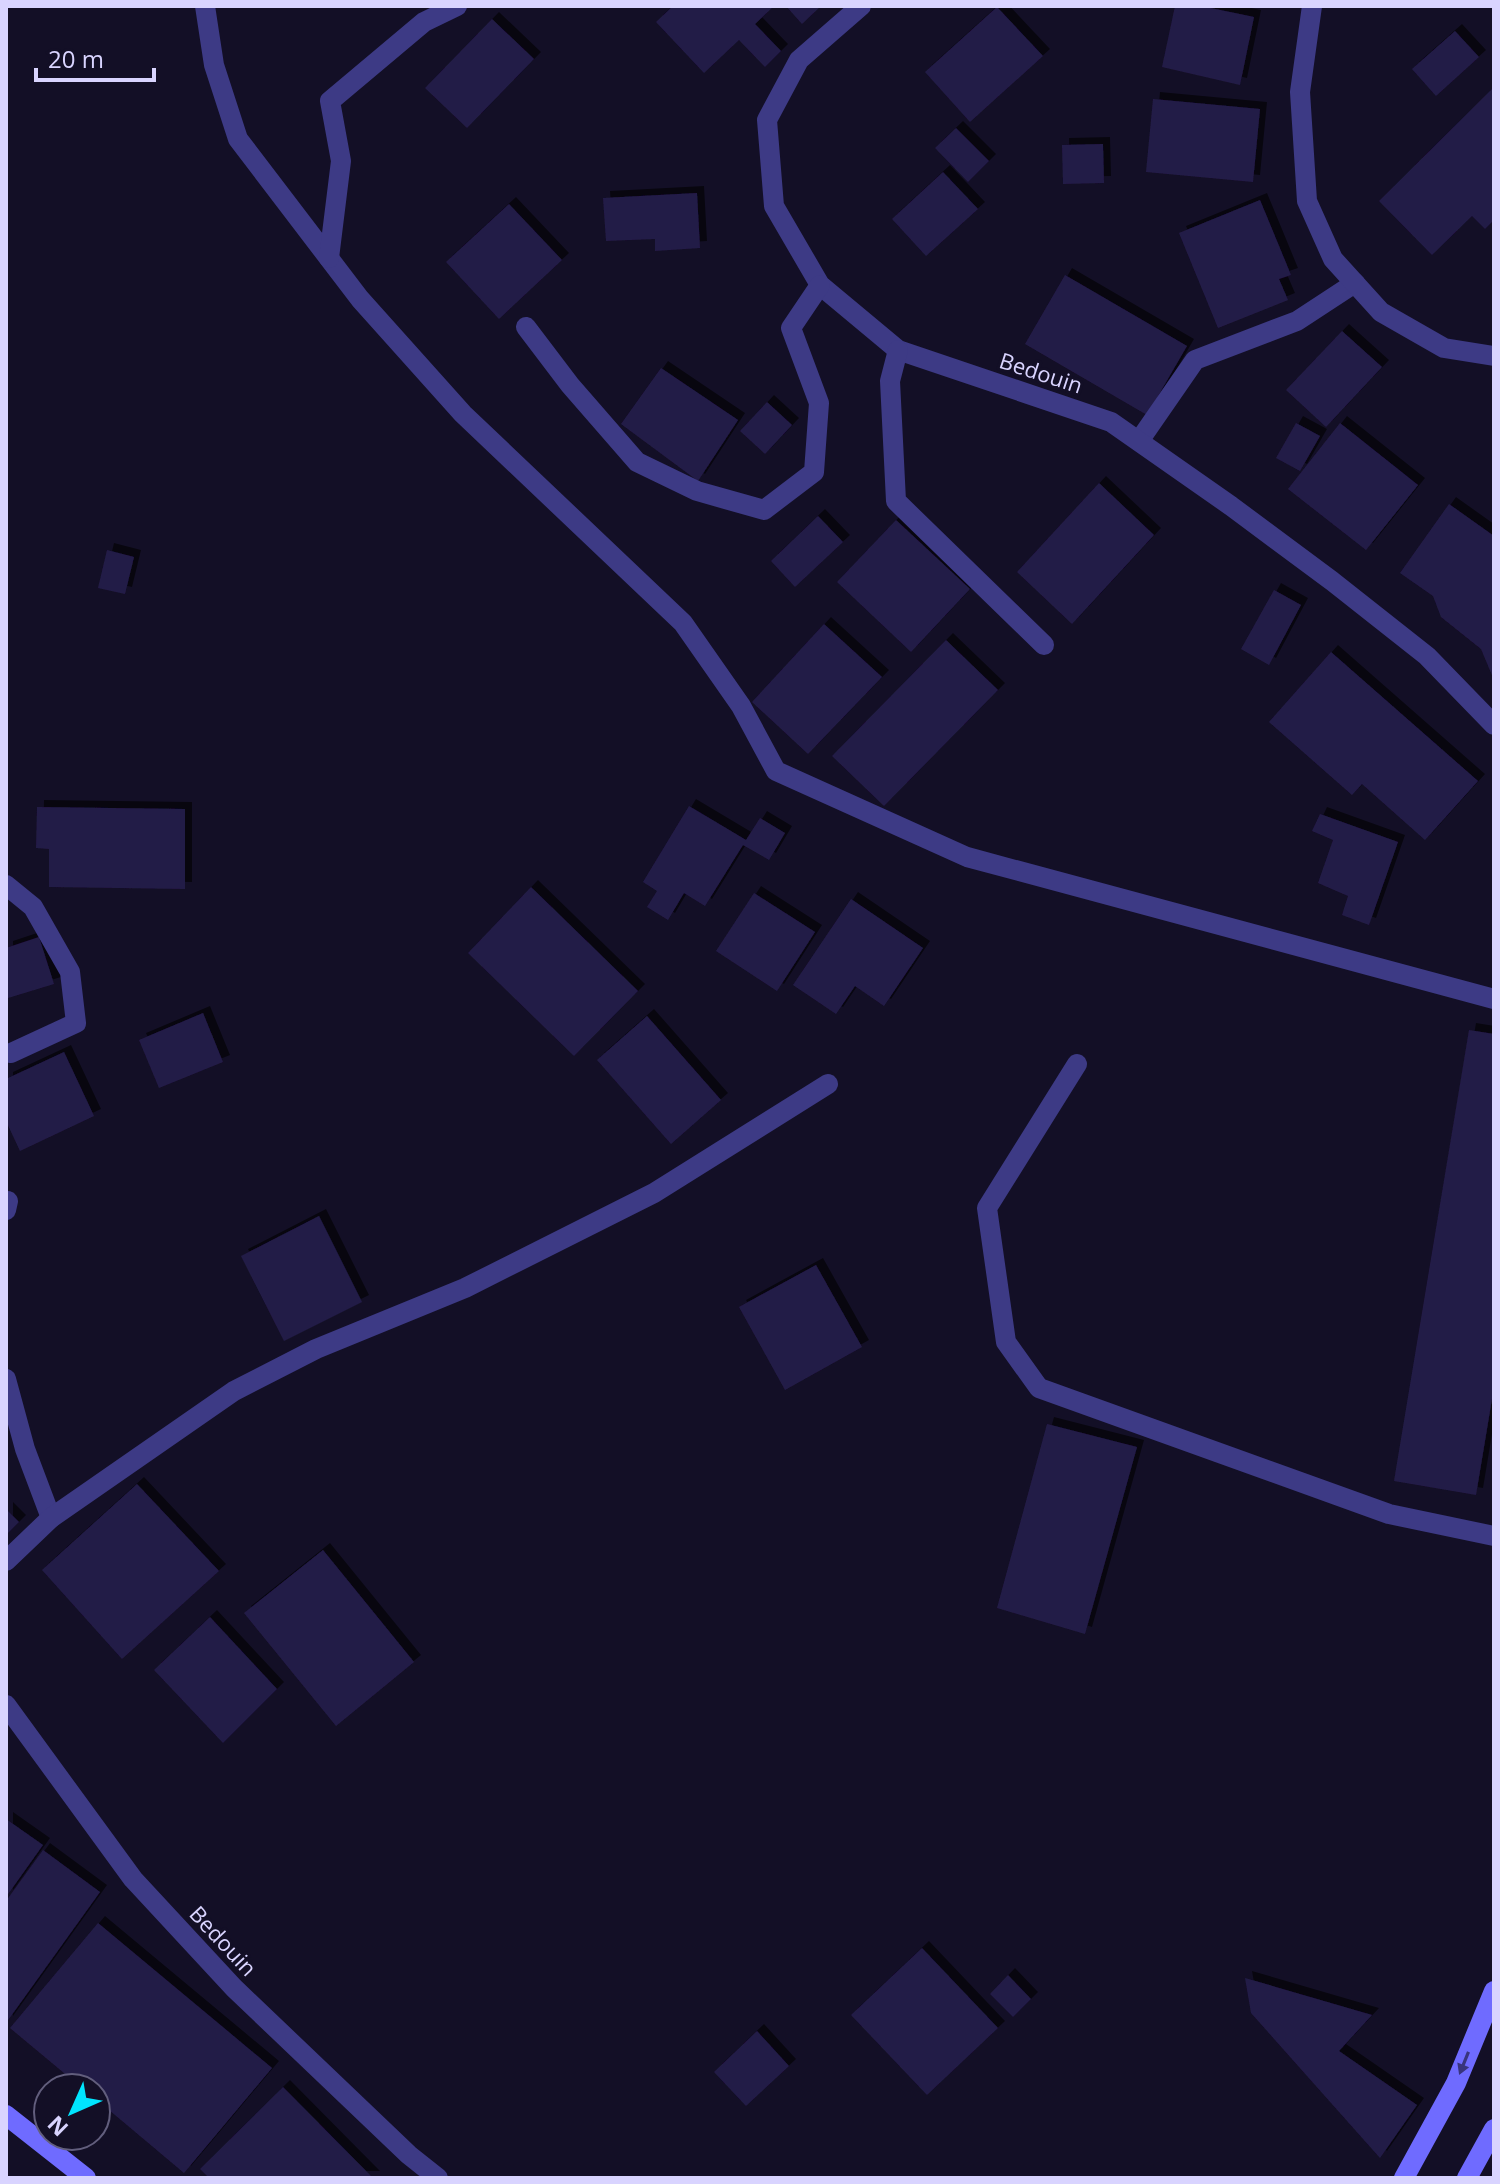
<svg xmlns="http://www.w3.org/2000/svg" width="1500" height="2184" font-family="'Open Sans',sans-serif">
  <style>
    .building { fill: #241b47; filter: url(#shadow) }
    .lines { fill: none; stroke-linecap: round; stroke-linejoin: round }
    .lane { stroke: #3d3a85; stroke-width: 20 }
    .street { stroke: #3d3a85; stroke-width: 20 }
    .secondary { stroke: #6f6bff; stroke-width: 20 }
    .oneway { fill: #38347d }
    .labels { text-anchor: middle; stroke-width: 6; stroke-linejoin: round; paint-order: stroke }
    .street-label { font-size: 22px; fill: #d9d4ff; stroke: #130f26 }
  </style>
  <defs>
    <filter id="shadow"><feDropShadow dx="7" dy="-7" stdDeviation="0" flood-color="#0009"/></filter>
  </defs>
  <rect width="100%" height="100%" fill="#130f26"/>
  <g class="building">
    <polygon points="673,6 774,6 755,24 781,51 765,67 739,40 704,73 656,22"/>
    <polygon points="786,6 821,6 802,24"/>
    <polygon points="1175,6 1201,6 1254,17 1240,85 1162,67"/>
    <polygon points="997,7 1043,56 970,122 925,72"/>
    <polygon points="492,19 534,59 467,128 425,88"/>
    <polygon points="1455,31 1479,57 1436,96 1412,69"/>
    <polygon points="1494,87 1494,220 1485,229 1472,216 1432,255 1379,201"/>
    <polygon points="1153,99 1260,109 1253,182 1146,172"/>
    <polygon points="956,128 989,161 968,182 935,148"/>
    <polygon points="1103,144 1104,183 1063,184 1062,145"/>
    <polygon points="943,172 978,209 926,256 892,219"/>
    <polygon points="697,193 700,248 655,251 655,239 606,241 603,198"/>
    <polygon points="1260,200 1291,275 1279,279 1288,300 1218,328 1179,233"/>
    <polygon points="509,204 562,260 499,319 446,262"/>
    <polygon points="1065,275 1187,346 1147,415 1025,344"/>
    <polygon points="1342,331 1382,367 1326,427 1286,390"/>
    <polygon points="661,368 738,420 698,481 621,424"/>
    <polygon points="767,402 792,425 765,454 740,431"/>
    <polygon points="1296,423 1320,436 1300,471 1276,458"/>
    <polygon points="1340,423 1418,485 1366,550 1288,489"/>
    <polygon points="1099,483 1154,535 1072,624 1017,572"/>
    <polygon points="1449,504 1494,536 1494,680 1481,649 1441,617 1433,596 1400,573"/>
    <polygon points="818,516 843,542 795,587 771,561"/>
    <polygon points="896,520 970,589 911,652 837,582"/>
    <polygon points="107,550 134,557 125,594 98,588"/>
    <polygon points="1274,590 1301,605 1269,665 1241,649"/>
    <polygon points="824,624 882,677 808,754 752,702"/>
    <polygon points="946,640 998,690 884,806 832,756"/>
    <polygon points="1331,652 1478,781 1425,840 1362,784 1352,795 1269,722"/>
    <polygon points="689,806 746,840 760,818 785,833 769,860 743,845 705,906 684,893 668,920 647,907 657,891 643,882"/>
    <polygon points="37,807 185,809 185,889 49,887 49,849 36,848"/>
    <polygon points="1320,814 1398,842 1369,925 1342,915 1348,896 1318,883 1333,840 1312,831"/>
    <polygon points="531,887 638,991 574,1056 468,953"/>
    <polygon points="754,893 815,932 777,991 716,951"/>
    <polygon points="851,899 923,948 884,1006 855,986 836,1014 793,985"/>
    <polygon points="39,937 54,984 8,998 6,992 6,948"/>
    <polygon points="203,1013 223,1062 159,1088 139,1040"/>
    <polygon points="647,1016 721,1100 671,1144 597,1060"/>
    <polygon points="1469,1030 1494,1034 1494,1387 1476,1495 1394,1481"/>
    <polygon points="64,1052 94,1116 20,1151 6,1121 6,1079"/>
    <polygon points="319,1216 362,1302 284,1341 241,1256"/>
    <polygon points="816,1265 862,1347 785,1390 739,1307"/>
    <polygon points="1047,1424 1137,1447 1085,1634 997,1608"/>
    <polygon points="137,1484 219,1571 122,1659 42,1570"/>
    <polygon points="6,1509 19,1522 6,1535"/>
    <polygon points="323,1550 414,1662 336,1726 244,1613"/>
    <polygon points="210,1617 277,1689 223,1743 154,1670"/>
    <polygon points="6,1819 43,1845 6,1897"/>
    <polygon points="43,1850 100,1892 6,2023 6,1901"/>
    <polygon points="98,1923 272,2068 184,2173 96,2099 96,2088 82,2088 10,2028"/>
    <polygon points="922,1948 998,2028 927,2095 851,2015"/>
    <polygon points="1008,1975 1031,1999 1013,2017 990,1994"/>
    <polygon points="1245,1978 1372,2015 1339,2051 1417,2105 1380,2158 1251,2013"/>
    <polygon points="757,2031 789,2066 746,2106 714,2072"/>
    <polygon points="283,2087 373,2178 209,2178 200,2169"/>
  </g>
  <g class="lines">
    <g class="lane">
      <polyline points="1139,441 1195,360 1297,321 1355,283"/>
      <polyline points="1077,1064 987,1208 1006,1342 1039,1388 1389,1514 1494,1536"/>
      <polyline points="6,1210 8,1201"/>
      <polyline points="6,1379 25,1449 51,1518"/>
      <polyline points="6,1561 51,1518 234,1391 316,1349 465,1288 654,1193 828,1084"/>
    </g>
    <g class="street">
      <polyline points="205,6 214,65 238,139 360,299 463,414 683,623 741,706 776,771 967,857 1494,999"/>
      <polyline points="861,6 799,60 767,120 774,206 820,285 898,350 1111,422 1231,506 1332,581 1427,656 1494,725"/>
      <polyline points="1312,6 1300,92 1307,201 1333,259 1381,312 1444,348 1494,356"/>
      <polyline points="329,258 341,161 330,101 424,22 457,6"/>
      <polyline points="526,327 570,385 637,462 697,491 764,510 814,472 819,403 791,328 820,285"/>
      <polyline points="898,350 890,381 896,501 1044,645"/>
      <polyline points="6,885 33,907 70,972 76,1023 11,1053"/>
      <polyline points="6,1705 133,1879 234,1988 409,2155 438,2178"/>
    </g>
    <g class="secondary">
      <polyline points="6,2115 86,2178"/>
      <polyline points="1404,2178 1456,2083 1494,1991"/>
      <polyline points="1467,2178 1494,2129"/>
    </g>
  </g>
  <defs><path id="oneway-solid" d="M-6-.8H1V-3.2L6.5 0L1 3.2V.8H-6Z" transform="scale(2)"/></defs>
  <use class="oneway" href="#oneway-solid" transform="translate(1464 2063) rotate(112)"/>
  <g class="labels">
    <g class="street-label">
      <text transform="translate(1041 373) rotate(18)" y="8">Bedouin</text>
      <text transform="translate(223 1941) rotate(47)" y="8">Bedouin</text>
    </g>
  </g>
  <rect width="1500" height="2184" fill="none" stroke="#d9d4ff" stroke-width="16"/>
  <g transform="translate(72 2112) rotate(225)"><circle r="38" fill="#130f26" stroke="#625e7d" stroke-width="2"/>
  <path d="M0-6L14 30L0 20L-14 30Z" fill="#00e5ff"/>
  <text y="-12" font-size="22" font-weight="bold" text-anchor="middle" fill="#d9d4ff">N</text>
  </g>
  <path d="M36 68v12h118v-12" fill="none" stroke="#d9d4ff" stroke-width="4"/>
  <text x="48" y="68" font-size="24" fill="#d9d4ff" stroke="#130f26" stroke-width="6" paint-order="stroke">20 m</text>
</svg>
